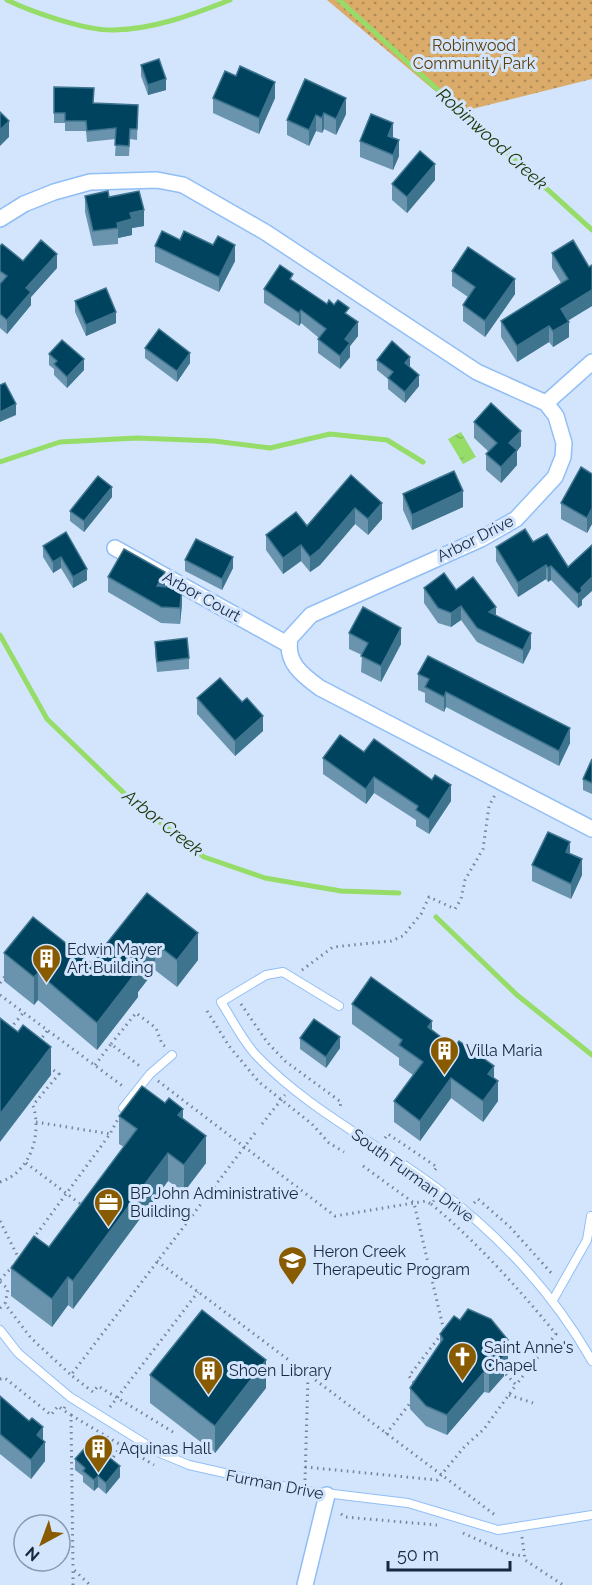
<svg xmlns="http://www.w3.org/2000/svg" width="592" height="1585" font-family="Raleway,sans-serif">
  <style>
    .park { fill: url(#park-dots) }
    .water { fill: url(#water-ripples) }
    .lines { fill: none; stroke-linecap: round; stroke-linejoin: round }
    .stream { stroke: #95dc68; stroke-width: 5 }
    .lane-casing { stroke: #91bef7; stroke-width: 10 }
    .street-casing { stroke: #91bef7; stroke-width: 18 }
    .path { stroke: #73859c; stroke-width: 3; stroke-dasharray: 1.5 4.5; stroke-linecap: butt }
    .lane { stroke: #fff; stroke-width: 8 }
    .street { stroke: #fff; stroke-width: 15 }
    .wall { fill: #6a94ae }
    .shaded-wall { fill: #3f748e }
    .building { fill: #00435f; stroke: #3f748e; stroke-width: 1.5 }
    .labels { text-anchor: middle; stroke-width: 6; stroke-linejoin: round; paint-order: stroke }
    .park-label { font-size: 16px; fill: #5e3f08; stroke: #d3e5fd }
    .street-label { font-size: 16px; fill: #17283f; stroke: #d3e5fd }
    .poi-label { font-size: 16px; fill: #17283f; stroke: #d3e5fd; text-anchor: start }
    .water-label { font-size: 18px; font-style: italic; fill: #1c3607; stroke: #d3e5fd }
  </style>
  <defs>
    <pattern id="park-dots" width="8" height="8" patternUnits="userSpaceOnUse" patternTransform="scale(1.5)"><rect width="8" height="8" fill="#daab69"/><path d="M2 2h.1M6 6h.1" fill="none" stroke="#b08b58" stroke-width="1.8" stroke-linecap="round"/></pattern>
    <pattern id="water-ripples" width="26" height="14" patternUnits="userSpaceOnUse" patternTransform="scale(1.5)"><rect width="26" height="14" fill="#95dc68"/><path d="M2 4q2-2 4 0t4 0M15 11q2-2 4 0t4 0" fill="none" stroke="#80bd5b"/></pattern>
  </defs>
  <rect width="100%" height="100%" fill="#d3e5fd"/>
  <polygon class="park" points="327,0 592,0 592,79 460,112"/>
  <polygon class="water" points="461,432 476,457 463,464 448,439"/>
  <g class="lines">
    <g class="stream">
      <path d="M7,0C32,12 86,31 114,30C154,29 192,15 230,0"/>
      <polyline points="339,0 592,230"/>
      <polyline points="0,462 60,442 137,438 214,441 270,448 330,434 387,440 423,462"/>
      <polyline points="0,635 47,719 127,796 204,857 265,878 341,891 399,893"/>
      <polyline points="436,917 517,995 592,1055"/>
    </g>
    <defs>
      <g id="lane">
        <path d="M339,1006L283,972L266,975L221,1002C232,1019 242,1040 256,1055C309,1111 381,1145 442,1192C503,1239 554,1294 592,1361"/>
        <polyline points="123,1108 150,1074 172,1055"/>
        <polyline points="553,1300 587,1240 591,1216"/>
        <polyline points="0,1330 18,1353 70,1397 160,1453 189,1465 300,1490 408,1503 498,1530 592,1515"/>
      </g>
      <g id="street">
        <path d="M0,219L24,204L54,192L90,182L157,180L183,185L265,232L477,372L546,403L556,416L564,443L563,457L555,477L516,519L481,539L311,615L290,638C285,662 302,675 320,688L592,829"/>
        <polyline points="546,403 592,362"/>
        <polyline points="115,548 289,645"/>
        <polyline points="305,1585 327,1495"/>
      </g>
    </defs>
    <use href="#lane" class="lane-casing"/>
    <use href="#street" class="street-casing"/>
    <g class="path">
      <polyline points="302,970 333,947 391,941 403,936 421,914 429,897 455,909 461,899 465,880 483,849 489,806 495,795"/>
      <polyline points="0,983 6,975"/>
      <polyline points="0,995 124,1087"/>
      <polyline points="241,1004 267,1042 285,1061 341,1102 340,1108"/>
      <polyline points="207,1011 229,1046 259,1082 312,1124 329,1143 344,1152"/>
      <polyline points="10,1029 23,1013"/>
      <polyline points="39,1042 47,1031"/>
      <polyline points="111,1044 136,1013 156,1028 162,1044 166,1047"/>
      <polyline points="95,1065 111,1044 141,1067"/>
      <polyline points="158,1081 335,1216 426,1201 431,1204 434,1200"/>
      <polyline points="36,1122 110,1134"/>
      <polyline points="262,1124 285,1095"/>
      <polyline points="385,1138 388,1134 437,1167 434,1171"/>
      <polyline points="26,1163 83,1206"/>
      <polyline points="363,1166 414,1203 444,1331 409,1376 415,1384"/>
      <path d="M0,1182C31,1172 42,1134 33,1105L59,1074L49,1067"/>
      <polyline points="474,1203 478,1199 510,1227 553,1275"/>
      <path d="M431,1204C478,1243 517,1287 556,1334L516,1385"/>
      <polyline points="0,1221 19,1259"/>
      <polyline points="33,1239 110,1134 119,1117"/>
      <polyline points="157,1261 495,1515"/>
      <polyline points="0,1280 13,1266"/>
      <polyline points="0,1282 8,1289 5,1304 31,1338 71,1375"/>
      <polyline points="0,1308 5,1304"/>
      <polyline points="0,1379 5,1378 51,1415 58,1406 63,1410"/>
      <polyline points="509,1395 533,1403"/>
      <polyline points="65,1407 63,1410 71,1415 73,1569"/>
      <polyline points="110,1407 198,1292"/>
      <polyline points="71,1415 154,1465"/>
      <polyline points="173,1432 98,1386 93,1392 71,1375 255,1133"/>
      <polyline points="386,1434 411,1402"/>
      <polyline points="110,1462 121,1446"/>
      <polyline points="305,1467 437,1480 465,1446 484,1429 516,1385 503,1371"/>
      <polyline points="305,1480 308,1376"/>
      <polyline points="341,1514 345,1517 437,1525"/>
      <polyline points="463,1533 509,1554 523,1556"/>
      <polyline points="522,1537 525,1560 563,1585"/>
      <polyline points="73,1585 73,1569 90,1585"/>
    </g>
    <use href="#lane" class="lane"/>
    <use href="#street" class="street"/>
  </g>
  <g class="wall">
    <polygon points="141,65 166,90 148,95 141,76"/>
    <polygon points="236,76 275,98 259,134 213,113 213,98"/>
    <polygon points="305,79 346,114 336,135 324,129 322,133 316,131 309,146 287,135 287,120"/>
    <polygon points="54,87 94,103 138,105 137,140 130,139 129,156 115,156 116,139 87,142 86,131 65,131 65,123 54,123"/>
    <polygon points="393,138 399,156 393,170 360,157 360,141"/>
    <polygon points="435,180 407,213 392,200 392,184"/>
    <polygon points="85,196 109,197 144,226 132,228 132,235 118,238 118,244 93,246 85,212"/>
    <polygon points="180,240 213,245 235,261 219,292 155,262 155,246"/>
    <polygon points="0,246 23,261 57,268 31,297 31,305 7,334 0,328"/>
    <polygon points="552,253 589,267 592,265 592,306 568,320 569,337 553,347 549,342 517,362 501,337 501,321 561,283 552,268"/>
    <polygon points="452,271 515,294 485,337 463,321 463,305 468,297 452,286"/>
    <polygon points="293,281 327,304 349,316 358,336 350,346 350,357 340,369 318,353 318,339 319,338 301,323 299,326 264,303 264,289"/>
    <polygon points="75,301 116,323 86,336 75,312"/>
    <polygon points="145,348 190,363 177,382 145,358"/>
    <polygon points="49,354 84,370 67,388 54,375 54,369 49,365"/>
    <polygon points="377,360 410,368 419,386 405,403 388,389 388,379 377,370"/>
    <polygon points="474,422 521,446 517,451 517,465 501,483 486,470 486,454 489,452 474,438"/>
    <polygon points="592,474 592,524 587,533 561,519 561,503"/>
    <polygon points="351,475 382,519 368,535 355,524 320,565 310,572 301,561 283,574 266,550 266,535 307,526"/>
    <polygon points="403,494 463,507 412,530 403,510"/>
    <polygon points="112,497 84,532 70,521 70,511"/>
    <polygon points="66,532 87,580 73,588 61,568 53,573 43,557 43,546"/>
    <polygon points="533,542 582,600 582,605 578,608 551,580 548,582 546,579 518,597 496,561 496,547"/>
    <polygon points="185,560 233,568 222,590 185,571"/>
    <polygon points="108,577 165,587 182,604 180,624 161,623 108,592"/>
    <polygon points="424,588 456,590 496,616 531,648 523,664 477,642 461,620 451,627 438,623 424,603"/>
    <polygon points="349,633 401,644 381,682 361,672 362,655 349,649"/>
    <polygon points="155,642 189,658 189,669 157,672 155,653"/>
    <polygon points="418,674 570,743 559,766 446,707 444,712 425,702 425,693 418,690"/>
    <polygon points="197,698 263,731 235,756 197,714"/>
    <polygon points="364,752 451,801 429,834 416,826 416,820 374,793 366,804 323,774 323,758"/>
    <polygon points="592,759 592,794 583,790 583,779"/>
    <polygon points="570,854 582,875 571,899 532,881 532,865"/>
    <polygon points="147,893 198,960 177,987 155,970 138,992 138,997 97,1050 38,1000 34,1005 4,981 4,953 91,963"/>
    <polygon points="352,1004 432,1031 494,1078 498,1101 483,1122 451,1098 420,1141 394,1122 394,1101 413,1075 399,1065 399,1058 352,1024"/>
    <polygon points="300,1038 340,1048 326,1068 300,1049"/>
    <polygon points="119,1116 183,1118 206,1163 184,1192 168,1181 73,1309 68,1305 52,1327 11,1296 11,1268 49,1247 124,1147 119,1144"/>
    <polygon points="440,1334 508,1360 504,1365 504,1376 489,1393 484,1392 447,1435 426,1426 410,1409 410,1388 440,1344"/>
    <polygon points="150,1375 266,1388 215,1453 150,1403"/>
    <polygon points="0,1396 43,1441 45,1461 31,1479 0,1454"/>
    <polygon points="75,1459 120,1477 106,1494 98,1487 94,1491 83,1482 83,1476 75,1470"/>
  </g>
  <g class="shaded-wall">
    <polygon points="166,79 166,90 148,95 148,85"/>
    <polygon points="275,82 275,98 259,134 259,118"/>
    <polygon points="346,98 346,114 336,135 336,119"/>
    <polygon points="324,113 324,129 322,133 322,118"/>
    <polygon points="316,115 316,131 309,146 309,130"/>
    <polygon points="9,121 9,137 0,146 0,130"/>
    <polygon points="393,123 393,139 388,136"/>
    <polygon points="399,140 399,156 393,170 393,155"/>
    <polygon points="435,164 435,180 407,213 407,197"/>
    <polygon points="144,210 144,226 132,228 132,235 118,238 118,228 117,223 130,213"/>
    <polygon points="235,245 235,261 219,292 219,277"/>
    <polygon points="57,254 57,268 31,297 31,305 7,334 7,320 26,288"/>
    <polygon points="515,279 515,294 485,337 485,321"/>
    <polygon points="592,290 592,306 561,325 561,309"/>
    <polygon points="301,310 301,323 299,326 299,313"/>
    <polygon points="116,312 116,323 86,336 86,325"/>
    <polygon points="358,322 358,336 350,346 350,357 340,369 340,356 345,339"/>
    <polygon points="569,322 569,337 553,347 553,331"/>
    <polygon points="549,326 549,342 517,362 517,346"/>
    <polygon points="190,353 190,363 177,382 177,371"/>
    <polygon points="410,357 410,368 405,363"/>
    <polygon points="84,359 84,370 67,388 67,377"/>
    <polygon points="419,375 419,386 405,403 405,392"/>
    <polygon points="16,404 16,415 0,422 0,412"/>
    <polygon points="521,431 521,446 517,451 517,465 501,483 501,467 509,443"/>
    <polygon points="112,487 112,497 84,532 84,521"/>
    <polygon points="463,491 463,507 412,530 412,515"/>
    <polygon points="382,503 382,519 368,535 368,519"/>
    <polygon points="355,508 355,524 320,565 310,572 310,557"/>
    <polygon points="592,508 592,524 587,533 587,518"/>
    <polygon points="301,545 301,561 283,574 283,558"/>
    <polygon points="61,557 61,568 53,573 53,562"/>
    <polygon points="233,557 233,568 222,590 222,579"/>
    <polygon points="546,565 546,579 518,597 518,583"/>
    <polygon points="551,566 551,580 548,582 548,568"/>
    <polygon points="87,569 87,580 73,588 73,577"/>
    <polygon points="165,572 165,588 157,586"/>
    <polygon points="592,577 592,591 582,600 582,605 578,608 578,594 581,588"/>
    <polygon points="182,588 182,604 180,624 180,608"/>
    <polygon points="461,606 461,620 451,627 451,613"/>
    <polygon points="496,607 496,622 489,612"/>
    <polygon points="401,628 401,644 381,682 381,666"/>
    <polygon points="531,633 531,648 523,664 523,650"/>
    <polygon points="446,692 446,707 444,712 444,697"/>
    <polygon points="263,716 263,731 235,756 235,741"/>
    <polygon points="570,728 570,743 559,766 559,751"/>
    <polygon points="374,777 374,793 366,804 366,789"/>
    <polygon points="451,785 451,801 429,834 429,819"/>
    <polygon points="570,842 570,858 566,852"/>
    <polygon points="582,859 582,875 571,899 571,884"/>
    <polygon points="198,933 198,960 177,987 177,960"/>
    <polygon points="155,943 155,970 138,992 138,997 97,1050 97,1023 136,968"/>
    <polygon points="38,973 38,1000 34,1005 34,977"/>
    <polygon points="432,1021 432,1041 428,1027"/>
    <polygon points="340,1037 340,1048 326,1068 326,1057"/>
    <polygon points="51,1047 51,1075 0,1142 0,1114"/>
    <polygon points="494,1066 494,1086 488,1074"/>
    <polygon points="451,1078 451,1098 420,1141 420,1121"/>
    <polygon points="498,1081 498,1101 483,1122 483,1101"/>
    <polygon points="183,1109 183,1136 178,1115"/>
    <polygon points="206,1136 206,1163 184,1192 184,1165"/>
    <polygon points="168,1153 168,1181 73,1309 73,1281"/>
    <polygon points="68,1277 68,1305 52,1327 52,1299"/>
    <polygon points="508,1340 508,1360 504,1365 504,1376 489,1393 489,1373 499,1350"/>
    <polygon points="266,1360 266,1388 215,1453 215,1426"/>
    <polygon points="484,1372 484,1392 447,1435 447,1415"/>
    <polygon points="43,1427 43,1445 45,1442 45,1461 31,1479 31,1460 37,1435"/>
    <polygon points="120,1466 120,1477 106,1494 106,1483"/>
    <polygon points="98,1476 98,1487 94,1491 94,1480"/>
  </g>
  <g class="building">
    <polygon points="159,59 166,79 148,85 141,65"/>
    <polygon points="240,66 275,82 259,118 213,98 225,71 236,76"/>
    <polygon points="305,79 346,98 336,119 324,113 322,118 316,115 309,130 287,120"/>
    <polygon points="54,87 94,88 93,103 138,105 137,129 130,129 129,146 115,145 116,128 87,131 86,121 65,121 65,113 54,113"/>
    <polygon points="0,112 9,121 0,130"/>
    <polygon points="371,114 393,123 388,136 399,140 393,155 360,141"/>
    <polygon points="420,151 435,164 407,197 392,184"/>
    <polygon points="108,191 109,197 139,191 144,210 130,213 132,219 117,223 118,228 93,231 85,196"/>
    <polygon points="162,231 180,240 184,231 213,245 218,236 235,245 219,277 155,246"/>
    <polygon points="41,240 57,254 26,288 31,292 7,320 0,314 0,284 7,276 0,271 0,246 2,244 23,261"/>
    <polygon points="573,240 589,267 592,265 592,290 561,309 569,322 553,331 549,326 517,346 501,321 568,279 552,253"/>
    <polygon points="468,247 515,279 485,321 463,305 475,287 452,271"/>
    <polygon points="280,265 293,274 290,279 327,304 329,300 334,305 338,300 349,308 345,313 358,322 345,339 350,343 340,356 318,339 326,329 301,310 299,313 264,289"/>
    <polygon points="106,288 116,312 86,325 75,301"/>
    <polygon points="159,329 190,353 177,371 145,348"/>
    <polygon points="62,340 84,359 67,377 54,364 57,361 49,354"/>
    <polygon points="392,341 410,357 405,363 419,375 405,392 388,378 393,372 377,360"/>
    <polygon points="5,383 16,404 0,412 0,385"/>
    <polygon points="491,403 521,431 509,443 517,450 501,467 486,454 497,443 474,422"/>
    <polygon points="581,467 592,474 592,508 587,518 561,503"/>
    <polygon points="454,471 463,491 412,515 403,494"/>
    <polygon points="351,475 382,503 368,519 355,508 320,549 310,557 301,545 283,558 266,535 296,512 307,526"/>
    <polygon points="98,476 112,487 84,521 70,511"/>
    <polygon points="525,529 533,542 547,534 568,567 592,545 592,577 581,588 582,591 578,594 551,566 548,568 546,565 518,583 496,547"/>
    <polygon points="66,532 87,569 73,577 61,557 53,562 43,546"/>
    <polygon points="196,539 233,557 222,579 185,560"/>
    <polygon points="124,549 165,572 157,586 182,588 180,608 161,607 108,577"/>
    <polygon points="444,573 456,590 473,577 496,607 489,612 531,633 523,650 477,628 461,606 451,613 438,608 424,588"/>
    <polygon points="363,607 401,628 381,666 361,656 368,643 349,633"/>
    <polygon points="187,638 189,658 157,662 155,642"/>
    <polygon points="428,656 570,728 559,751 446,692 444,697 425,687 429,679 418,674"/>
    <polygon points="220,678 242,702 247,698 263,716 235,741 197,698"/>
    <polygon points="340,735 364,752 374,739 432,780 435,775 451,785 429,819 416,810 418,806 374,777 366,789 323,758"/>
    <polygon points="592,759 592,783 583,779"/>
    <polygon points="548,832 570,842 566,852 582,859 571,884 532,865"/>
    <polygon points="147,893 198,933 177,960 155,943 136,968 138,970 97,1023 38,973 34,977 4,953 33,917 91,963"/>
    <polygon points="371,977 432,1021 428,1027 454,1047 459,1041 494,1066 488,1074 498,1081 483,1101 451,1078 420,1121 394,1101 423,1062 399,1045 402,1040 352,1004"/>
    <polygon points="0,1018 18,1032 23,1025 51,1047 0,1114"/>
    <polygon points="314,1019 340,1037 326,1057 300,1038"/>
    <polygon points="142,1086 165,1103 169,1098 183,1109 178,1115 206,1136 184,1165 168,1153 73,1281 68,1277 52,1299 11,1268 34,1236 49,1247 137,1129 119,1116"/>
    <polygon points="468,1309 491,1319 508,1340 499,1350 504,1356 489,1373 484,1372 447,1415 426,1406 410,1388 443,1339 440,1334 454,1316 460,1320"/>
    <polygon points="202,1310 266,1360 215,1426 150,1375"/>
    <polygon points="0,1396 29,1421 32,1418 43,1427 37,1435 45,1442 31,1460 0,1434"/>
    <polygon points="90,1442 120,1466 106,1483 98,1476 94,1480 83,1471 85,1468 75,1459"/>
  </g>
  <defs>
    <symbol id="building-pin" viewBox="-11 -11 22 30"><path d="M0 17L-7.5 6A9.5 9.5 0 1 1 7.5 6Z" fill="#895b00" stroke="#d3e5fd"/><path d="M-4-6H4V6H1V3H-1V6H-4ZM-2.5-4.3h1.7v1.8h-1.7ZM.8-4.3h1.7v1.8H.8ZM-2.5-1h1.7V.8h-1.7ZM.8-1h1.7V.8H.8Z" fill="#fff"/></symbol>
    <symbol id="office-pin" viewBox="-11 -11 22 30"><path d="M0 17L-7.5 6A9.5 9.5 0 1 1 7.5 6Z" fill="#895b00" stroke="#d3e5fd"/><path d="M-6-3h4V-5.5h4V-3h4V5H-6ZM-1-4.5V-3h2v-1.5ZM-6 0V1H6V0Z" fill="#fff"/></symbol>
    <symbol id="school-pin" viewBox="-11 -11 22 30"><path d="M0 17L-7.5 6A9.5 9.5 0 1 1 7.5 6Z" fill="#895b00" stroke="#d3e5fd"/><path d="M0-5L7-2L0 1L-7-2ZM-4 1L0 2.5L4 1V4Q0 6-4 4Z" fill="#fff"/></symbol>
    <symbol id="church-pin" viewBox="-11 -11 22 30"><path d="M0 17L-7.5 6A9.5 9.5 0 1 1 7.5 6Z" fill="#895b00" stroke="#d3e5fd"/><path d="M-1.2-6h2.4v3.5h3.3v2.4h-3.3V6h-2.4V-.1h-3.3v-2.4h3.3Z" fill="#fff"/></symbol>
  </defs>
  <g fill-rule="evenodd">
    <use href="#building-pin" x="30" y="942" width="33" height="45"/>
    <use href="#building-pin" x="428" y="1034" width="33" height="45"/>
    <use href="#office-pin" x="92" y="1186" width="33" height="45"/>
    <use href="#school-pin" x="276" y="1244" width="33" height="45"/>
    <use href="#church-pin" x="446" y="1340" width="33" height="45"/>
    <use href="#building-pin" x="192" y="1354" width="33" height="45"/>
    <use href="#building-pin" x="82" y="1432" width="33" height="45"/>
  </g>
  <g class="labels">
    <g class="park-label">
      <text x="474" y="51">Robinwood<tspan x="474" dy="18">Community Park</tspan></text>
    </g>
    <g class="street-label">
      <text transform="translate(475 538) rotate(-27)" y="6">Arbor Drive</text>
      <text transform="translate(202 596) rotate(29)" y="6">Arbor Court</text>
      <text transform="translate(413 1175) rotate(36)" y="6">South Furman Drive</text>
      <text transform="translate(275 1484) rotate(11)" y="6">Furman Drive</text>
    </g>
    <g class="poi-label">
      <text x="67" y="955">Edwin Mayer<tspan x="67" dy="18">Art Building</tspan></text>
      <text x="466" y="1056">Villa Maria</text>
      <text x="130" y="1199">BP John Administrative<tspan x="130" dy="18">Building</tspan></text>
      <text x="313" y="1257">Heron Creek<tspan x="313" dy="18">Therapeutic Program</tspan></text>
      <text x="484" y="1353">Saint Anne's<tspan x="484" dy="18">Chapel</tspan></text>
      <text x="229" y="1376">Shoen Library</text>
      <text x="119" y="1454">Aquinas Hall</text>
    </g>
    <g class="water-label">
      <text transform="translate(492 139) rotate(42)" y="6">Robinwood Creek</text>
      <text transform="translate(163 823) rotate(38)" y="6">Arbor Creek</text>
    </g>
  </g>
  <g transform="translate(42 1543) rotate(221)"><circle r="28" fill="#d3e5fd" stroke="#8899b1" stroke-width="1.5"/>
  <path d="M0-4.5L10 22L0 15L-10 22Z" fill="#895b00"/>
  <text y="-9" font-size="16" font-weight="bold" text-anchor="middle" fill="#17283f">N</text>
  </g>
  <path d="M388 1561v9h122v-9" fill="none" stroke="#17283f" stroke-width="3"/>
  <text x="397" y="1561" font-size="18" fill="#17283f" stroke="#d3e5fd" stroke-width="4.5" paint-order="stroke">50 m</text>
</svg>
